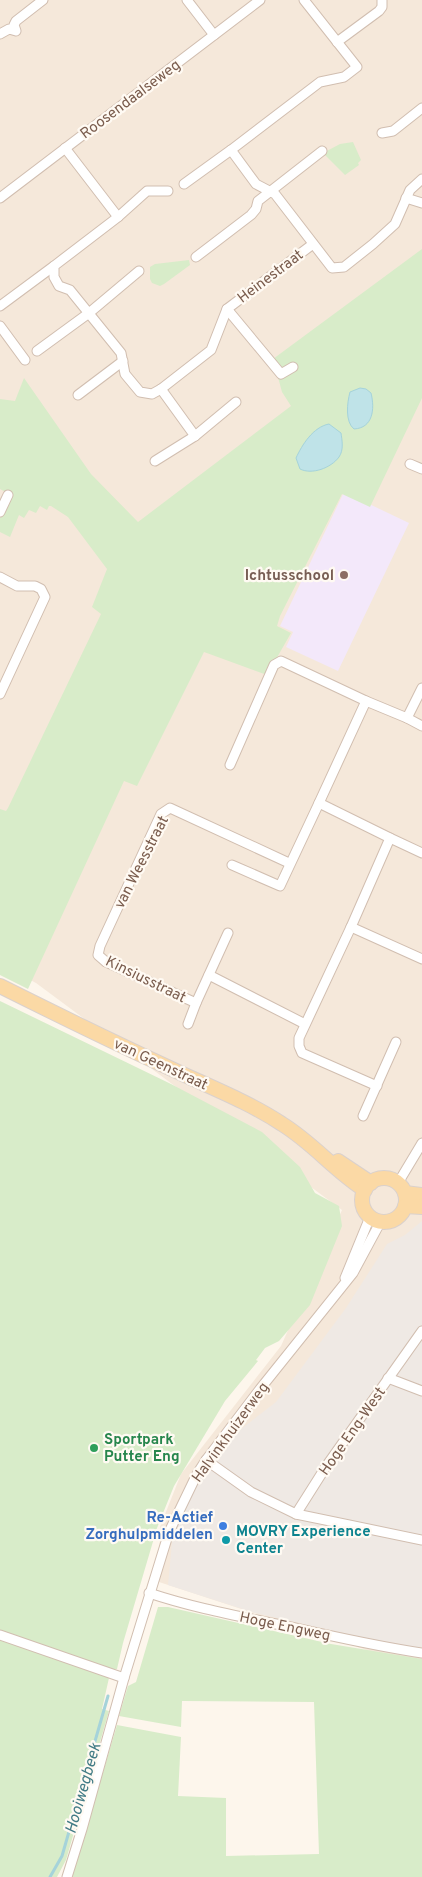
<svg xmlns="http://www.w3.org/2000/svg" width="422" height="1877" font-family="Overpass,sans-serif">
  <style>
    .residential { fill: #f5e8da }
    .industrial { fill: #efe9e4 }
    .education { fill: #f3e8fa }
    .green { fill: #d8ecc9 }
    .water { fill: #bfe3e8; stroke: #a5d3da }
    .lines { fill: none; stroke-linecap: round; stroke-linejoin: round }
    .stream { stroke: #a5d3da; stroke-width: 3 }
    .street-casing { stroke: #d1beb0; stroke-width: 11 }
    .primary-casing { stroke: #dad1cd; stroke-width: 16 }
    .street { stroke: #fff; stroke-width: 9 }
    .primary { stroke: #fbd9a5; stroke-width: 14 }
    .education-dot { fill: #8d6e63; stroke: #fffaf3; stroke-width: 2 }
    .leisure-dot { fill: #2e9e5b; stroke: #fffaf3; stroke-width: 2 }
    .shop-dot { fill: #3f7fe0; stroke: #fffaf3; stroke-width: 2 }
    .culture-dot { fill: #0f9aa8; stroke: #fffaf3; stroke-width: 2 }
    .labels { text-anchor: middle; stroke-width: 4.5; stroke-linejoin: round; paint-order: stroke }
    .street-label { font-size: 15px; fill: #7a5c4d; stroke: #fffaf3 }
    .education-label { font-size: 15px; font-weight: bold; fill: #785e54; stroke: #fffaf3; text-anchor: end }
    .leisure-label { font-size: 15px; font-weight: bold; fill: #27864d; stroke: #fffaf3; text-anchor: start }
    .shop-label { font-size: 15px; font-weight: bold; fill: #366cbe; stroke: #fffaf3; text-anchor: end }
    .culture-label { font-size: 15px; font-weight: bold; fill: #0d838f; stroke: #fffaf3; text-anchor: start }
    .water-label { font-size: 16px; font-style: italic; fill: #437c86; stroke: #fffaf3 }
  </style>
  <rect width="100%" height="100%" fill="#fdf6ec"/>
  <polygon class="residential" points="0,0 422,0 422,1660 382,1655 159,1582 160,1527 181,1474 281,1346 342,1210 36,983 0,964"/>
  <polygon class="industrial" points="422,1221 422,1648 382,1642 255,1613 168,1585 173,1531 213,1451 276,1402 346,1308 387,1244 405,1235"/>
  <polygon class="education" points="344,492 409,523 338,671 286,647 293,632 280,626"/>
  <g class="green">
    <polygon points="353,142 361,160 358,163 359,165 345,175 323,153 340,144"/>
    <polygon points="422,249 422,398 370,507 342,494 280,616 277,626 291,633 267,675 204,652 137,786 124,781 28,989 0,975 0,809 6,811 8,808 101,614 92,607 107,569 68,517 51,506 49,506 47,510 40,506 36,513 29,510 24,518 19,515 10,537 0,532 0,518 11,495 0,489 0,399 15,401 24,378 91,474 138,522 291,406 282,392 273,359"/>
    <polygon points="189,260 190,265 164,284 160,286 152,283 150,279 150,267 155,264"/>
    <polygon points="0,1001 171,1084 262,1132 300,1167 315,1193 339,1206 342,1226 310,1305 279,1341 265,1348 256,1360 258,1361 225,1401 174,1486 157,1528 123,1643 117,1669 111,1669 102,1709 109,1711 66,1860 57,1877 0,1877"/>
    <polygon points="158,1607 168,1607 331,1644 422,1659 422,1877 72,1877 117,1725 181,1737 178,1796 226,1798 226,1856 319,1854 314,1702 182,1701 181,1727 119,1716 128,1686 136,1682"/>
  </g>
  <g class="water">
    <path d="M360,388L366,389L371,393C375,409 373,428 354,429C345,422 347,403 350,392Z"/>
    <path d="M329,424L341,433C342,440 344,450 339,457C331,468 312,475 300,469L296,458C302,445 313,427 329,424Z"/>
  </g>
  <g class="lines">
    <polyline class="stream" points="50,1877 62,1856 108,1696"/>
    <defs>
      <g id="street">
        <polyline points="187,0 214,35"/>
        <polyline points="304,0 357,67 344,77 320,82 231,150 256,184 275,194 332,268 344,267 373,244 395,224 410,190 422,179"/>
        <polyline points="0,34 9,29 16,31 14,25 16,21 43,0"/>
        <polyline points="337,42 379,11 382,7 382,0"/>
        <polyline points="382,133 393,131 422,108"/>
        <polyline points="65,148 118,217 54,266 54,277 59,286 70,290 121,353 125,374 140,392 152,394 161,389 211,350 227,309 313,244"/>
        <polyline points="184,184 231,150"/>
        <polyline points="0,198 260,0"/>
        <polyline points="406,198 422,203"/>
        <polyline points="118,217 147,191 168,191"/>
        <polyline points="196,257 251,215 256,209 258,201 322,151"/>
        <polyline points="0,306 54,266"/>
        <polyline points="227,309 281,374 293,367"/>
        <polyline points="0,326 25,360"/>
        <polyline points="37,351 89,313 139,271"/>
        <polyline points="161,389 195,436"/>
        <polyline points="78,395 123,361"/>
        <polyline points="155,461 195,436 236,402"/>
        <polyline points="410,464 422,469"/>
        <polyline points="0,512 8,495"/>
        <polyline points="0,577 17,586 35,586 41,589 45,597 0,694"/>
        <polyline points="422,688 407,718 366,701 319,803 390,838 351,927 422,959"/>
        <polyline points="407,718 422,726"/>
        <polyline points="230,765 274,665 281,661 366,701"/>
        <polyline points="390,838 422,853"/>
        <polyline points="232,865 280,886 319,803"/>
        <polyline points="351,927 299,1038 299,1046 302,1053 377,1086"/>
        <polyline points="209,975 305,1024"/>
        <polyline points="196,1003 106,962 98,955 100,946 161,814 170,808 289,863"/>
        <polyline points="188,1024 196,1003 228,933"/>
        <polyline points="363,1116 396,1042"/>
        <polyline points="398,1183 422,1143"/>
        <polyline points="345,1278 370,1217"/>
        <polyline points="388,1378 422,1391"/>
        <polyline points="206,1460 251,1492 296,1514 422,1540"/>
        <polyline points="296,1514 327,1465 422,1331"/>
        <path d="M149,1593C191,1607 233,1615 276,1624C324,1634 373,1646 422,1653"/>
        <polyline points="0,1635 124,1678"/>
        <polyline points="67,1877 82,1829 124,1678 169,1532 197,1474 206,1460 260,1389 353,1273 381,1221"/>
      </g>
      <g id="primary">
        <path d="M0,986C58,1015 115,1043 174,1070C210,1087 249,1102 282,1124C313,1143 335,1171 365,1190"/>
        <polyline points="338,1161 371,1183"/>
        <circle cx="384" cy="1200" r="22"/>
        <polyline points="405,1193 422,1195"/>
        <polyline points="405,1206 422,1207"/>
      </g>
    </defs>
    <use href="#street" class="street-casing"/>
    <use href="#primary" class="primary-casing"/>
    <use href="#street" class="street"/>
    <use href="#primary" class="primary"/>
  </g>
  <circle class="education-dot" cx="344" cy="575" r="5"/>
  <circle class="leisure-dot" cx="94" cy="1448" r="5"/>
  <circle class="shop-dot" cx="223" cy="1526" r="5"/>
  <circle class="culture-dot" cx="226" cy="1540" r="5"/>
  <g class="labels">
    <g class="street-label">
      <text transform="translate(130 99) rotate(-37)" y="5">Roosendaalseweg</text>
      <text transform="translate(270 276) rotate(-37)" y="5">Heinestraat</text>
      <text transform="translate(141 862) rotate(-63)" y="5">van Weesstraat</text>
      <text transform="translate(146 979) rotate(26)" y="5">Kinsiusstraat</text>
      <text transform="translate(161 1064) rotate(25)" y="5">van Geenstraat</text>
      <text transform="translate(352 1431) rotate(-55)" y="5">Hoge Eng-West</text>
      <text transform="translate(230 1432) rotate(-54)" y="5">Halvinkhuizerweg</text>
      <text transform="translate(285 1626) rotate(12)" y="5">Hoge Engweg</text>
    </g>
    <g class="education-label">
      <text x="334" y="580">Ichtusschool</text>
    </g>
    <g class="leisure-label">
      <text x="104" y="1444">Sportpark<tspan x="104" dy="17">Putter Eng</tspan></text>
    </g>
    <g class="shop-label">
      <text x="213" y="1522">Re-Actief<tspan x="213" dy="17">Zorghulpmiddelen</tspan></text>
    </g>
    <g class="culture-label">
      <text x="236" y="1536">MOVRY Experience<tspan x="236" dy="17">Center</tspan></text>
    </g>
    <g class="water-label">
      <text transform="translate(82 1788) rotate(-74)" y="6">Hooiwegbeek</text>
    </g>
  </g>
</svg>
